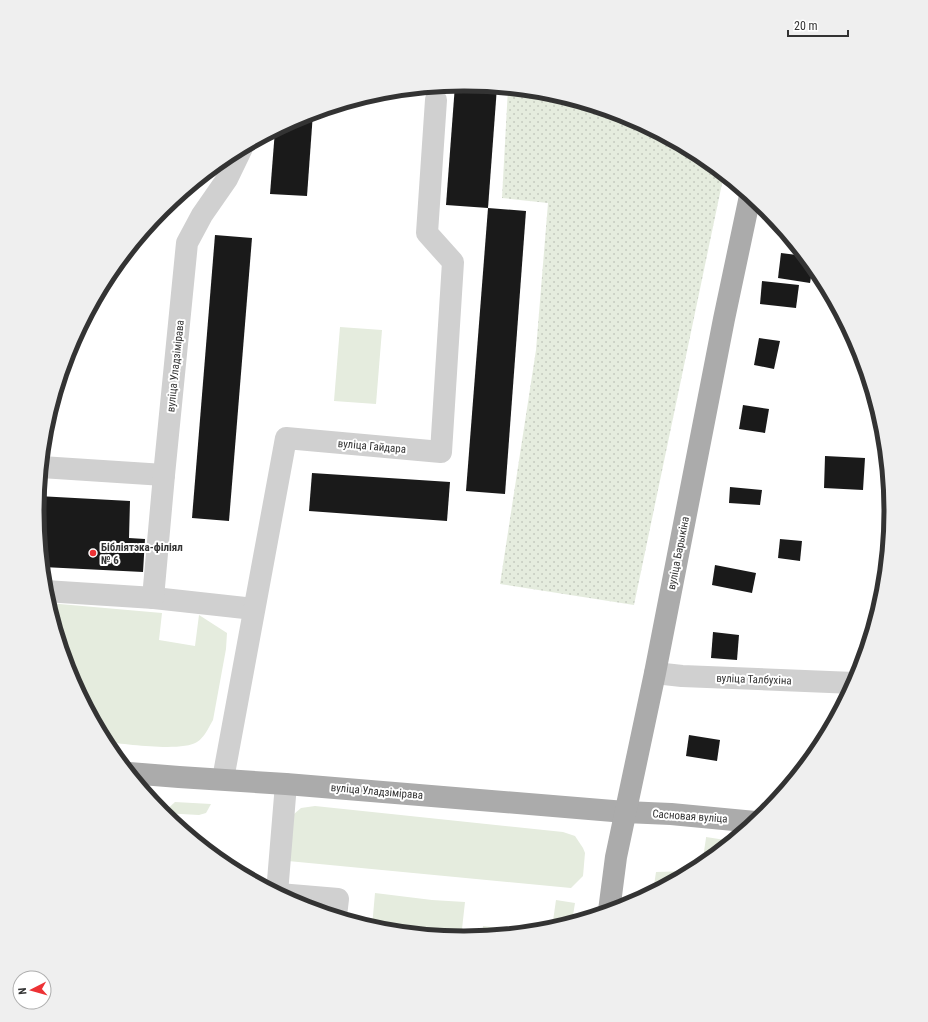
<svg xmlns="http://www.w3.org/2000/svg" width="928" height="1022" font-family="'Roboto Condensed',sans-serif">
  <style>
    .grass { fill: #e5ecde }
    .park { fill: url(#park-dots) }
    .building { fill: #1a1a1a }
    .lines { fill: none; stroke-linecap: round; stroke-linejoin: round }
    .minor { stroke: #d0d0d0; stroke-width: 22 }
    .major { stroke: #ababab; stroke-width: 22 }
    .poi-dot { fill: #ed3235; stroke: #fff; stroke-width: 1.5 }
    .labels { text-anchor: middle; stroke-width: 4; stroke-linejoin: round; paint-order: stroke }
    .street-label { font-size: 11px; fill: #333; stroke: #fff }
    .poi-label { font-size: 11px; font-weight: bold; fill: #333; stroke: #fff; text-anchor: start }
    .rim { fill: none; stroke: #333; stroke-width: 5 }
  </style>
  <defs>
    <pattern id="park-dots" width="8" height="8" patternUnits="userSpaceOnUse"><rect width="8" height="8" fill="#e5ecde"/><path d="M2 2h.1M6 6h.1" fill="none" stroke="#c5cbbf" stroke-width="1.8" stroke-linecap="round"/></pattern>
  </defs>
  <rect width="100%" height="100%" fill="#fff"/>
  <g class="grass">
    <polygon points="340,327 382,330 376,404 334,401"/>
    <path d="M48,603L162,613L159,640L195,646L199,615L227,633L226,649L213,720C209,727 204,738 197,742C182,752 125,744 106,742L69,674Z"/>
    <polygon points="175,802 211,804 206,813 199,815 163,813"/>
    <polygon points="315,806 563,832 575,836 583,848 585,853 583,876 571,888 288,861 294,814 301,808"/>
    <polygon points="706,837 732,841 702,865 706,838"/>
    <polygon points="691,871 653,892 656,872"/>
    <polygon points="375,893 432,900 465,902 461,938 380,930 372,927"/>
    <polygon points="556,900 575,903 572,922 552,928"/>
    <polygon points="483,926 514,930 514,933 482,936"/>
  </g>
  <polygon class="park" points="508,88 548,92 628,117 701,156 724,174 634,605 500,584 536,350 548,203 502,198"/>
  <g class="building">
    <polygon points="464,84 497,87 488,208 446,205 455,85"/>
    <polygon points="313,113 307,196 270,194 275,130 301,116"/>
    <polygon points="488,208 526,211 505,494 466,491"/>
    <polygon points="215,235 252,238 229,521 192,518"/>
    <polygon points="781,253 805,256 813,266 810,283 778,278"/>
    <polygon points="762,281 799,285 796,308 760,304"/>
    <polygon points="759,338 780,341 774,369 754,365"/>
    <polygon points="743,405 769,409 765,433 739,429"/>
    <polygon points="825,456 865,458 863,490 824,488"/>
    <polygon points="312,473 450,482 447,521 309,511"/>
    <polygon points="730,487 762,490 760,505 729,503"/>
    <polygon points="38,496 130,501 129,538 145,539 143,572 43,567 37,511"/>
    <polygon points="780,539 802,541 800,561 778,558"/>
    <polygon points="715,565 756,573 752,593 712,585"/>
    <polygon points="713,632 739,635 737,660 711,658"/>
    <polygon points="689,735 720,740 717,761 686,756"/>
  </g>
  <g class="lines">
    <g class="minor">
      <polyline points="41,467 164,475"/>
      <polyline points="45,591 154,598 254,609"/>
      <polyline points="153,598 164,475 187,243 202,215 227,179 242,148"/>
      <polyline points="655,673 682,676 854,683"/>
      <polyline points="223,779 286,438 441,452 453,262 427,233 436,100"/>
      <polyline points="277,893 286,784"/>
      <polyline points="279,894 338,899 336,916"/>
    </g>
    <g class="major">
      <polyline points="129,773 179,777 286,784 625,812 671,814 755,822"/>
      <polyline points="609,911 616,857 655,673 724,319 750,196"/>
    </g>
  </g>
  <circle class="poi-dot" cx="93" cy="553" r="4"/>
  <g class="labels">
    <g class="street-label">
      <text transform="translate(175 366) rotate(-84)" y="4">вуліца Уладзімірава</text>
      <text transform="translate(372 446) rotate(5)" y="4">вуліца Гайдара</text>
      <text transform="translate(678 553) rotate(-79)" y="4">вуліца Барыкіна</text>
      <text transform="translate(754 679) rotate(2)" y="4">вуліца Талбухіна</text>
      <text transform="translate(377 791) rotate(5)" y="4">вуліца Уладзімірава</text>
      <text transform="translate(690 816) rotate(4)" y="4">Сасновая вуліца</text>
    </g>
    <g class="poi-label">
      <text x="101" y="551">Бібліятэка-філіял<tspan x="101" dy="13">№ 6</tspan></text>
    </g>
  </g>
  <path d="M0 0H928V1022H0ZM44 511a420 420 0 1 1 840 0a420 420 0 1 1-840 0Z" fill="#efefef" fill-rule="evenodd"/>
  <path class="rim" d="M44 511a420 420 0 1 1 840 0a420 420 0 1 1-840 0Z"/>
  <g transform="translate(32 990) rotate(264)"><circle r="19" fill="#ffffff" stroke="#adadad"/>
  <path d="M0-3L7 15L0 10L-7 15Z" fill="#ed3235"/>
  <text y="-6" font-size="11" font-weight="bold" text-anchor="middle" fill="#333333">N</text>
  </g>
  <path d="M788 30v6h60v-6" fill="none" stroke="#333333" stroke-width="2"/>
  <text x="794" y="30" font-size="12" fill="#333333" stroke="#ffffff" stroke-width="3" paint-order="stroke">20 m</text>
</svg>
